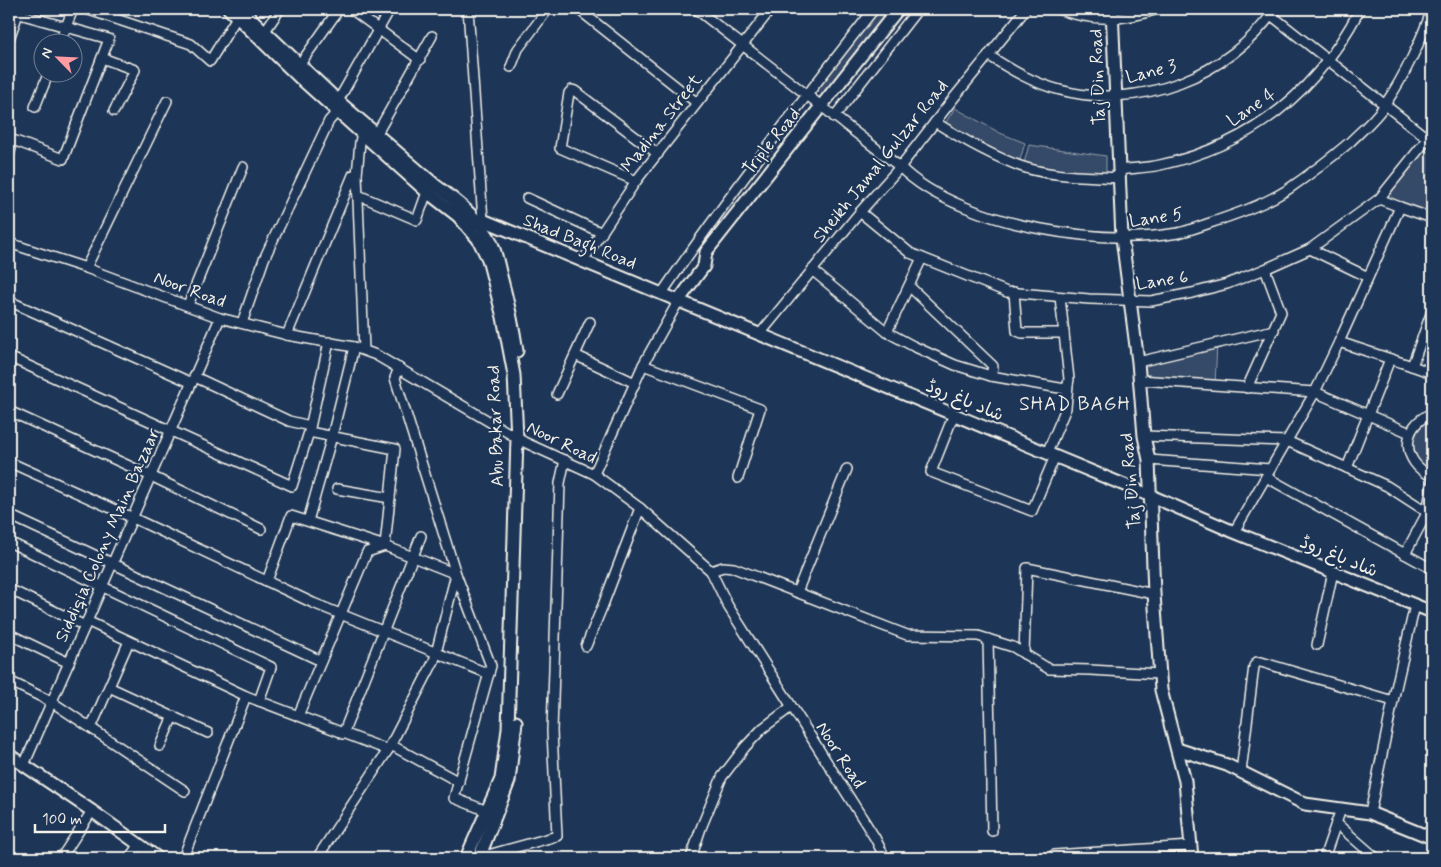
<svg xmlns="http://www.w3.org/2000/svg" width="1441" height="867" font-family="Mynerve,'Playpen Sans Arabic',sans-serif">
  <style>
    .green { fill: #354a67; stroke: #949ea8 }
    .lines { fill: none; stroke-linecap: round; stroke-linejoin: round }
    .minor-casing { stroke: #f4f1e8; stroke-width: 12 }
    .major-casing { stroke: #f4f1e8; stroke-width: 15 }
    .minor { stroke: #1d3557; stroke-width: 9 }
    .major { stroke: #1d3557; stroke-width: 11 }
    .labels { text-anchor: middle; stroke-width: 4.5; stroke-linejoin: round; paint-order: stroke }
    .street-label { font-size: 18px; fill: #f4f1e8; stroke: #1d3557 }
    .neighbourhood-label { font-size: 19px; letter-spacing: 1px; fill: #f4f1e8; stroke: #1d3557 }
  </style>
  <rect width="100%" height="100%" fill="#1d3557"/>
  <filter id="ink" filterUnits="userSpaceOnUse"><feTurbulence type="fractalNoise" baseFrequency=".02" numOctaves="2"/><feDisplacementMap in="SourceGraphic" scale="10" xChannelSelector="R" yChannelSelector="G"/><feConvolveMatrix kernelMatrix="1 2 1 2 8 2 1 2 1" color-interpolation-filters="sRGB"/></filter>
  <g filter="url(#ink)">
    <g class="green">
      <polygon points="878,9 889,9 823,93 818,92 817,87"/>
      <polygon points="955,108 1000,133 1025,143 1019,163 977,144 944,125"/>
      <polygon points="1432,129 1432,218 1379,199"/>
      <polygon points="1029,145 1106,156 1106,174 1060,172 1024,163"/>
      <polygon points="1217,343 1215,385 1140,380 1138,362"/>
      <polygon points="1432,413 1432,476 1415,465 1410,433"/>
    </g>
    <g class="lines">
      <defs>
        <g id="minor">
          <polyline points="86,9 191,44 210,61 237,17"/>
          <polyline points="351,9 420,60"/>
          <polyline points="468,9 483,220"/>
          <polyline points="578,9 697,103"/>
          <path d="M696,9L900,167C931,199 993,220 1036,228C1082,237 1131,241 1178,233C1188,231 1198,227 1207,224C1234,215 1263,205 1287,190C1309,175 1330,159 1350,142C1362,130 1377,118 1386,103C1404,77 1422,39 1432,9"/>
          <path d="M1058,9C1092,22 1124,21 1157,9"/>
          <polyline points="9,11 109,39 63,159 13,140 9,156"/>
          <polyline points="1271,15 1432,142"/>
          <polyline points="265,31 280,9"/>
          <polyline points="9,39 18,14"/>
          <polyline points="60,42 73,9"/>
          <path d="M988,55C1011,70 1033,83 1060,90C1138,111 1230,76 1275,9"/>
          <polyline points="102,58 135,70 114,111"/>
          <polyline points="300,64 339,9"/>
          <polyline points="511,67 518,49 548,9"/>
          <polyline points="338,101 390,9"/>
          <polyline points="35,107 49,72"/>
          <polyline points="834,117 918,9"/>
          <path d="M935,122C962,139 990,155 1020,166C1051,177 1086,176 1119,178"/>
          <polyline points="362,133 360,142 357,175 364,350"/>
          <polyline points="376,135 432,36"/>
          <path d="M1119,170C1132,168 1147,168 1160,165C1252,145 1317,92 1360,9"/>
          <polyline points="636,181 560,148 569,93 572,90 575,91 658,154"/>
          <polyline points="358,195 417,220 427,192"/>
          <polyline points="527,198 602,233"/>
          <polyline points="1400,207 1432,218"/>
          <polyline points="860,212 910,253 1007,292 1089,299 1151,301 1192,293 1227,284 1265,269 1310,249 1379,199 1428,138 1432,129"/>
          <polyline points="9,243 86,268 220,318 287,335 354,347 376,355 524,442 594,474 640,508 711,571 728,606 875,838 885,858"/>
          <polyline points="1310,249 1368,277"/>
          <polyline points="582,262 636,181 771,9"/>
          <polyline points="86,268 167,101"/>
          <polyline points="812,270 887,332 913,346 955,365 991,376 1065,389 1068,385 1069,379 1060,297"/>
          <polyline points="909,286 993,366 991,376"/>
          <polyline points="1014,292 1017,331 1022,333 1064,333"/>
          <path d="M662,293C729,195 801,102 874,9"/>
          <polyline points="9,301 192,383"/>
          <polyline points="188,305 243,167"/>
          <polyline points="242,323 264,259 329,121 337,112"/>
          <polyline points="887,332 922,258"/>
          <polyline points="760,334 860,212 900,167 953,99 1026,9"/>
          <polyline points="287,335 353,175 357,175"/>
          <polyline points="329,342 309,432 395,449 385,546 456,574 491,666 454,798 487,811"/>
          <polyline points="1339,342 1412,366 1432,311"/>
          <polyline points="575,355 635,383"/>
          <polyline points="9,357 292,486 309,432"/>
          <polyline points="1138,362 1274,330"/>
          <polyline points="643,365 760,409 738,478"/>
          <polyline points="1412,366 1432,373"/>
          <polyline points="195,377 289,421 310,426"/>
          <polyline points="1140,380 1315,392 1410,433"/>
          <polyline points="1247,388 1281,312 1265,269"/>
          <polyline points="557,394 590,322"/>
          <polyline points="9,411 151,476 261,529"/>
          <path d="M1432,413C1400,426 1401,463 1432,476"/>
          <polyline points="954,414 931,472 1032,511 1055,456"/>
          <polyline points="1144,436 1287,441 1387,486 1432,515"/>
          <polyline points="1047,453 1066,408 1068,385"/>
          <polyline points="1149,460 1270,469"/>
          <polyline points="9,462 133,518 313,603 489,674"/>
          <polyline points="1347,468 1390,359"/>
          <polyline points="594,474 643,365 679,300"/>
          <polyline points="1266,477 1432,569"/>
          <polyline points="337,489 390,498"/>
          <polyline points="9,515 321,661"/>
          <polyline points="308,521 332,436 354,347"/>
          <polyline points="1234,532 1315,392 1339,342 1400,207 1379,199"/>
          <polyline points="9,542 271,667 259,701"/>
          <polyline points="1405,554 1427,513 1432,484"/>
          <polyline points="711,571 723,567 734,568 907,635 978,636 1013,647 1049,669 1090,670 1160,674"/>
          <polyline points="267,581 291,516 385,546"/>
          <polyline points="9,589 85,626"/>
          <polyline points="797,592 847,469"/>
          <polyline points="87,621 246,696 388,750"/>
          <polyline points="9,634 69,663"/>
          <polyline points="988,639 992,831"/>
          <polyline points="1317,645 1333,572"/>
          <polyline points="586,646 603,605 640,508"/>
          <polyline points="1024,654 1027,568 1154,594"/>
          <polyline points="9,681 52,702 185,791"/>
          <polyline points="109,687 208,733"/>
          <polyline points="298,716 367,552 385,546"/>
          <polyline points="91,728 129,641"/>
          <polyline points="343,734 421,536"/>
          <polyline points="391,745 459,782"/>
          <polyline points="160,746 173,716"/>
          <polyline points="24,765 220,318"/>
          <polyline points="1241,772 1254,666 1257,662 1261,662 1393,701"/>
          <polyline points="1370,813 1393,701 1415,605"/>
          <polyline points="1336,823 1376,858"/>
          <polyline points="482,852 488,855 557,836 552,731 560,483 565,460"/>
          <polyline points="1054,855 1191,846"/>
          <polyline points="61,858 92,811"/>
          <polyline points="129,858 139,845"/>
          <polyline points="183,858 246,696"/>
          <polyline points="317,858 388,750 434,661 456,574 395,378 399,368"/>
          <polyline points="691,858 701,828 722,777 745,747 763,728 791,707"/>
          <polyline points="1324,858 1341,809"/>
        </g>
        <g id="major">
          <polyline points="229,9 301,79 427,192 458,216 478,239 488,259 503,317 514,375 517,438 508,729 501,779 466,858"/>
          <path d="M241,9L338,101L435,185C454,199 475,215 488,236C495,246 497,260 500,272C507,298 513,324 517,351"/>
          <polyline points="1112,9 1122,238 1138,362 1144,436 1149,460 1154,594 1161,690 1185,781 1192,858"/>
          <polyline points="468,226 483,220 1151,496 1234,532 1432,612"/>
          <polyline points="679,300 704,266 706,252 898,9"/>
          <polyline points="1177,749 1227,765 1305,804 1370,813 1432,838"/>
          <polyline points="9,755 92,811 158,858"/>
          <polyline points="479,858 509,781 516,722"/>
        </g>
      </defs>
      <use href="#minor" class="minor-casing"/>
      <use href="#major" class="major-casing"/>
      <use href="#minor" class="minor"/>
      <use href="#major" class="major"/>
    </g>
  </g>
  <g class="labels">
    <g class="street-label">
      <text transform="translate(1151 71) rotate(-14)" y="6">Lane 3</text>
      <text transform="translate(1097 77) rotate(-92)" y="6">Taj Din Road</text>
      <text transform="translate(1251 107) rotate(-34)" y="6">Lane 4</text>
      <text transform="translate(661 123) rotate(-52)" y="6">Madina Street</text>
      <text transform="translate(771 141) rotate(-51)" y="6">Triple Road</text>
      <text transform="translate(880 161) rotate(-51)" y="6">Sheikh Jamal Gulzar Road</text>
      <text transform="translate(1156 217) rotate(-8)" y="6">Lane 5</text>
      <text transform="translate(580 241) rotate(22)" y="6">Shad Bagh Road</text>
      <text transform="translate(1162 280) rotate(-8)" y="6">Lane 6</text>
      <text transform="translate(190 289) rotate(20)" y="6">Noor Road</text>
      <text transform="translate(965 400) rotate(22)" y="6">شاد باغ روڈ</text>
      <text transform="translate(495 426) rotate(-92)" y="6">Abu Bakar Road</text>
      <text transform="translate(562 442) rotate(26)" y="6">Noor Road</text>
      <text transform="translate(1130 481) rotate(-95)" y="6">Taj Din Road</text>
      <text transform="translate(107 535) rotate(-66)" y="6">Siddiqia Colony Main Bazaar</text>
      <text transform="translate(1339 556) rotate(22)" y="6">شاد باغ روڈ</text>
      <text transform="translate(841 755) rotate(57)" y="6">Noor Road</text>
    </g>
    <g class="neighbourhood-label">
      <text x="1075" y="410">SHAD BAGH</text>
    </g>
  </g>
  <rect width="1441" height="867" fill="none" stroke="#1d3557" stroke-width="30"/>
  <rect x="15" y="15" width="1411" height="837" fill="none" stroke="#f4f1e8" stroke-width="2" filter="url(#ink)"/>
  <g transform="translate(58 58) rotate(294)"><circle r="24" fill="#1d3557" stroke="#738091"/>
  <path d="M0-4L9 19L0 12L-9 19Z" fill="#ff9aa2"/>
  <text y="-8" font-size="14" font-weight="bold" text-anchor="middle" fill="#f4f1e8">N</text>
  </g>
  <path d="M35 824v8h130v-8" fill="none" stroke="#f4f1e8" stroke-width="2.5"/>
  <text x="42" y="824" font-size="15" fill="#f4f1e8" stroke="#1d3557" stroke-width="4" paint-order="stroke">100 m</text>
</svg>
